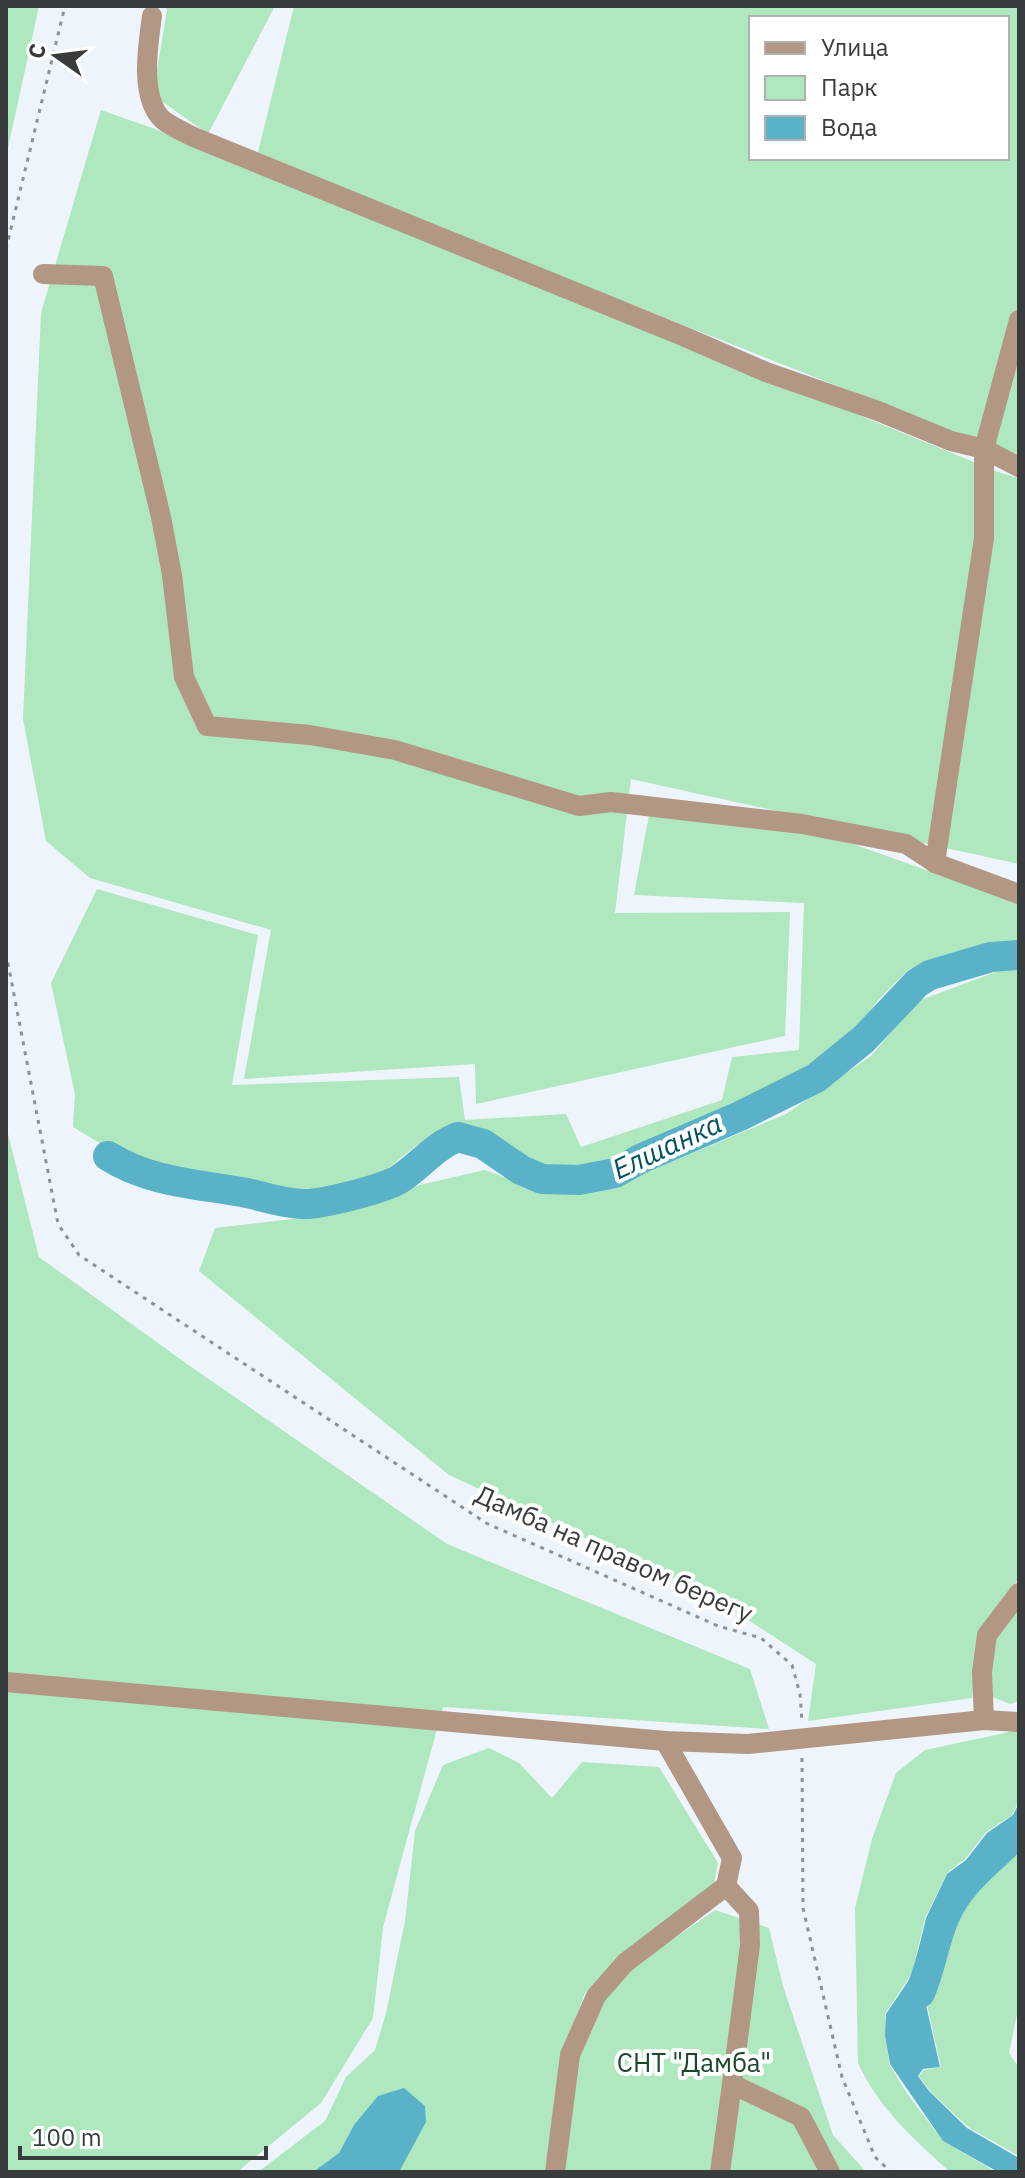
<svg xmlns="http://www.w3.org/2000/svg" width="1025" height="2178" font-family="'IBM Plex Sans',sans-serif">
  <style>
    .green { fill: #afe7be; fill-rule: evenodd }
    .water { fill: #59b2c8 }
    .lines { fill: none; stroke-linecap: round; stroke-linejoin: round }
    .river { stroke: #59b2c8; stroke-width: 30 }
    .path { stroke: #8c9196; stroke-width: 3; stroke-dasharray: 4 6; stroke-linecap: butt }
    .minor { stroke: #b29785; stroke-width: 20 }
    .labels { text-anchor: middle; stroke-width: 8; stroke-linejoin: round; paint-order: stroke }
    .street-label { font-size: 26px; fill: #393c3f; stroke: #fff }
    .park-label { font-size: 26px; fill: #19482a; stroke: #fff }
    .water-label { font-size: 28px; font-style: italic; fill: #005161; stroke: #fff }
  </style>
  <rect width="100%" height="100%" fill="#edf4fb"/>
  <g class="green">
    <polygon points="6,6 39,6 6,157"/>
    <polygon points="165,6 275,6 208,134 153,95 167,10"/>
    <path d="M294,6H1019V458L257,156ZM751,18H1007V158H751Z"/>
    <polygon points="101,110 155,129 1001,473 1019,478 1019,864 631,779 615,913 790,912 785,1036 476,1104 475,1064 244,1079 271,930 90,878 46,841 23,719 41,313"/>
    <polygon points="649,815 772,826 853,844 1019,903 1019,945 991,944 952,954 908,970 879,999 858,1027 824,1056 748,1100 667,1137 587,1167 551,1171 528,1165 476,1135 446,1130 417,1145 387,1169 360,1180 314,1192 282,1193 238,1181 151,1168 118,1154 73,1127 75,1094 51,983 97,889 258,935 232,1085 459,1077 465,1120 566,1114 581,1147 722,1100 732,1057 799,1050 804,903 634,895"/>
    <polygon points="1004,969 1019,970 1019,1578 982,1632 972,1698 808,1721 816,1664 711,1596 449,1475 199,1271 215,1228 309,1217 389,1192 485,1170 532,1188 611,1187 786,1114 871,1056 918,1001"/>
    <polygon points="6,1126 39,1257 187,1364 447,1544 750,1669 769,1729 443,1707 383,1927 373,2018 321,2103 237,2172 6,2172"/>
    <polygon points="1019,1605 1019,1701 1010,1704 987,1695 997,1636"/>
    <path d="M1019,1730V1800L1012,1815L986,1832L965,1859L947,1873L925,1918L912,1973L885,2014L889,2064L908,2095L943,2141L996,2172H950C914,2139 879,2109 858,2063L855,1908L872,1839L896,1773L925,1750Z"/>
    <polygon points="489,1748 519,1763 552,1798 582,1762 659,1767 718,1863 713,1889 613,1964 585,1993 564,2049 548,2172 399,2172 409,2151 354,2125 339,2153 313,2172 258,2172 325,2121 346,2077 375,2050 386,2013 405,1921 415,1831 443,1765"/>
    <polygon points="1019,1839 1019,2004 1009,2053 1019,2068 1019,2156 968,2127 930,2091 919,2076 924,2070 941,2067 927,2005 935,1945 947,1914"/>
    <polygon points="715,1910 769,1928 783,1986 833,2135 866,2172 563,2172 577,2048 605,1999 627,1971"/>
  </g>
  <g class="water">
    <polygon points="1019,1803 1019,1837 946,1913 934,1944 926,2005 940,2067 923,2069 918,2076 929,2091 967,2128 1019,2158 1019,2172 998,2172 943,2141 890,2064 885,2035 886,2014 913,1974 926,1918 947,1874 966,1860 987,1833 1013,1815"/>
    <polygon points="404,2088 425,2106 426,2122 399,2172 313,2172 339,2153 354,2125 378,2096"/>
  </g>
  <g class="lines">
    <g class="river">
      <path d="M108,1156C149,1182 196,1184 242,1192C263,1196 282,1204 303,1204C321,1205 382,1189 398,1180C419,1167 434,1146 458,1137L483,1144L521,1170L542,1179L579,1180L615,1173L640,1159L740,1116L816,1078L864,1039L917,983L930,975L991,957L1019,955"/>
      <path d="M920,1993C931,1968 934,1941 945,1916C960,1881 993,1858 1019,1832"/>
    </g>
    <g class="path">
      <polyline points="6,249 65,6"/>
      <polyline points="6,953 58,1224 79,1255 486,1523 718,1626 761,1638 792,1665 800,1694 802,1722"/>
      <polyline points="802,1758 803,1908 842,2077 875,2157 891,2172"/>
    </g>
    <g class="minor">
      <path d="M152,16C148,45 139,98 163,120C172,127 186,133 196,138L683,336L766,372L878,411L951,441L984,449L1019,467"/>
      <polyline points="43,274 103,276 161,517 172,575 184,677 207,726 310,735 395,750 579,806 611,802 802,824 906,844 935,863 1019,894"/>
      <polyline points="935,863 984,538 984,449 1019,320"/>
      <polyline points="6,1682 665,1741 748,1744 984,1720 1019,1722"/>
      <polyline points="984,1720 982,1672 987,1635 1019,1593"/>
      <polyline points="726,1886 749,1911 750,1945 732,2084 801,2117 830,2172"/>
      <polyline points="555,2172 570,2055 596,1996 625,1963 726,1886 732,1858 665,1741"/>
      <polyline points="720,2172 732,2084"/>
    </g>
  </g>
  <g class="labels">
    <g class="street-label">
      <text transform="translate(614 1554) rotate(24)" y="9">Дамба на правом берегу</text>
    </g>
    <g class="park-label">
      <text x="694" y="2072">СНТ "Дамба"</text>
    </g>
    <g class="water-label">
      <text transform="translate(667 1146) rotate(-25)" y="10">Елшанка</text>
    </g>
  </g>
  <rect width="1025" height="2178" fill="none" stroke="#393c3f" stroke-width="16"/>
  <rect x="749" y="16" width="260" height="144" fill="#ffffff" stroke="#b0b1b2" stroke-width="2"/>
  <rect x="765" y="42" width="40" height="12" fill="#b29785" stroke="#b0b1b2" stroke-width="2"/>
  <text x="821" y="56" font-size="24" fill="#393c3f">Улица</text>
  <rect x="765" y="76" width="40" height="24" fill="#afe7be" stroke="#b0b1b2" stroke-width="2"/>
  <text x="821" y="96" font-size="24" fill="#393c3f">Парк</text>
  <rect x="765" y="116" width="40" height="24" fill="#59b2c8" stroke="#b0b1b2" stroke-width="2"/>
  <text x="821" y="136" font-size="24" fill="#393c3f">Вода</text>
  <g transform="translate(56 56) rotate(284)" stroke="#ffffff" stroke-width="6" paint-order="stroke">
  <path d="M0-6L14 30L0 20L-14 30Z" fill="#393c3f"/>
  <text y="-12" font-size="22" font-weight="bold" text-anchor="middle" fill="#393c3f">С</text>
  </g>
  <path d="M20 2146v12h246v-12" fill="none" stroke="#393c3f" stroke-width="4"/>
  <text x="32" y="2146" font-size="24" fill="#393c3f" stroke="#ffffff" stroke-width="6" paint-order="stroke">100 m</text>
</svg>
